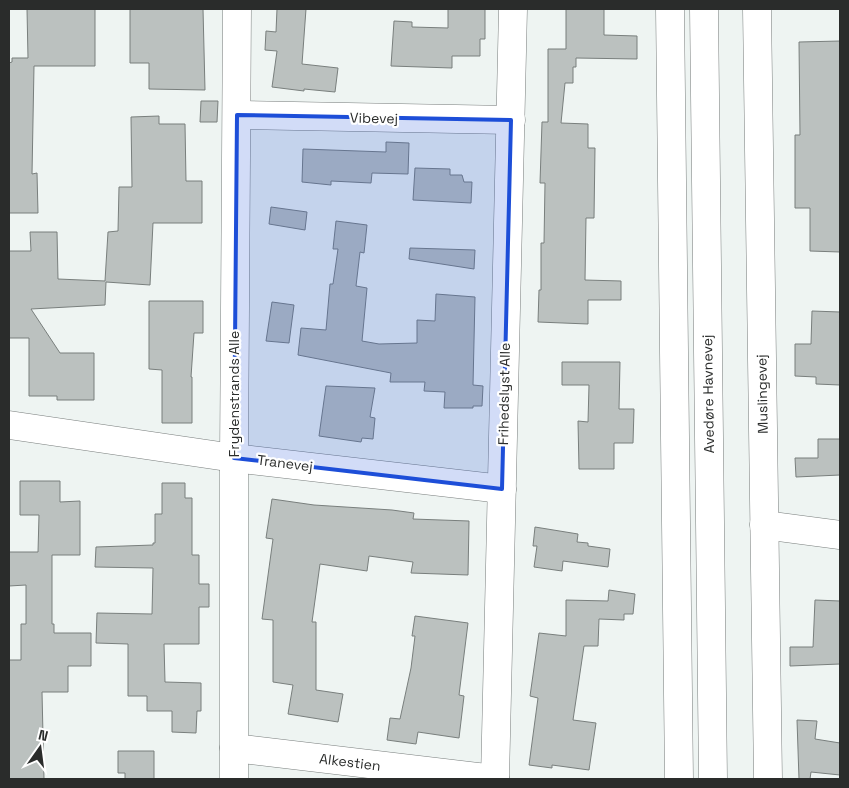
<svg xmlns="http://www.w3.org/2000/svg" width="849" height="788" font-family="'Space Grotesk',sans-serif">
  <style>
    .building { fill: #bbc1bf; stroke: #797f7d }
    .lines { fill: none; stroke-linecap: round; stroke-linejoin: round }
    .minor-casing { stroke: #797e7d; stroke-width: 29 }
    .minor { stroke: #fff; stroke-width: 28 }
    .marked { fill: #1d4ed8; fill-opacity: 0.2; stroke: #1d4ed8; stroke-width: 4; stroke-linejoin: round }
    .labels { text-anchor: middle; stroke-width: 4.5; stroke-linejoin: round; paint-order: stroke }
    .street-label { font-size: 14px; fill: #2a2c2b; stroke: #fff }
  </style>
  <rect width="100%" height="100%" fill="#eef4f2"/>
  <g class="building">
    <polygon points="27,9 95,9 95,66 34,66 32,174 37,173 38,213 9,213 9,63 12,62 12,58 28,58"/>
    <polygon points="130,9 203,9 205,90 149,89 149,63 130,63"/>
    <polygon points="277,9 306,9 302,64 338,68 335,92 304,89 304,91 272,87 277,51 265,50 266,31 276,32"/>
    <polygon points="448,9 485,9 485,39 480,39 480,56 452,56 452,68 391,66 394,21 412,22 412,27 448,28"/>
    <polygon points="566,9 604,9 604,35 637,36 637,59 576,58 576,67 573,67 573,83 565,83 561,123 588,124 588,148 595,148 594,218 586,218 585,280 621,281 621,300 588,300 588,324 538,322 539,290 541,290 541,243 544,243 545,183 540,183 542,122 548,122 548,49 566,49"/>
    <polygon points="840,41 840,252 810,251 810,208 795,208 795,135 800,135 799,42"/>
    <polygon points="201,101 218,101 217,122 200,122"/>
    <polygon points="159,116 159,124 185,124 186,181 202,181 202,223 153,223 150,285 106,282 105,305 31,309 60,353 94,353 94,400 57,400 57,396 29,396 29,338 9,338 9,251 31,251 30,232 57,232 58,279 105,281 108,232 118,231 119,187 132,187 131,117"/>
    <polygon points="386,142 409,143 408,174 372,173 371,183 331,181 331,185 302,182 303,149 386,152"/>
    <polygon points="415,168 450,169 450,175 462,175 464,182 472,182 471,203 413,200"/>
    <polygon points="271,207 307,212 305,230 269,224"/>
    <polygon points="336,221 367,225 364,253 360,252 356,286 367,288 362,341 379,344 417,343 417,320 435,321 436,294 475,297 473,385 483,386 482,406 473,406 473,408 444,408 445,392 424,391 425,382 390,382 391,373 298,355 301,328 326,330 330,284 333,284 338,249 333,249"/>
    <polygon points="410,248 475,250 474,269 409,259"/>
    <polygon points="149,301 203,301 203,333 194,333 191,377 192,377 192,423 162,423 162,370 149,369"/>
    <polygon points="272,302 294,305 289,343 266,341"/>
    <polygon points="812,311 840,312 840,385 816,384 816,377 795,376 795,344 811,344"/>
    <polygon points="562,362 620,362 619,409 634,409 633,443 614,443 614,469 579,469 578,421 588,422 589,385 562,385"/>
    <polygon points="326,386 375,388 370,417 375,418 373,439 362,438 361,442 319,436"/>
    <polygon points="818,439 840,439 840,475 796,477 795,458 818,458"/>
    <polygon points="20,481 60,481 60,502 80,501 80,555 52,555 52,624 54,624 54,633 91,633 91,666 68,666 68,692 42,692 44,779 9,779 9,660 21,660 21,624 26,624 26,585 9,586 9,552 38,552 39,515 20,515"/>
    <polygon points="162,483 185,483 185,498 192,498 192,555 199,555 199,584 209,584 209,607 199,607 199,644 164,644 165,682 201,683 201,711 197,711 196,733 172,732 172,711 147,711 147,696 128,696 128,644 96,643 97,613 152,614 153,568 95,567 96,547 153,545 153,543 155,543 155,514 162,514"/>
    <polygon points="272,499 314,505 392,510 414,513 413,519 469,521 468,575 411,573 413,562 369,556 367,571 320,564 312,622 316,622 316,690 343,694 338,722 288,714 293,685 273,682 273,620 262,619 273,539 266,538"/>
    <polygon points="535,527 578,534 577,542 588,543 588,546 610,549 608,567 563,561 562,571 534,567 537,546 533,546"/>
    <polygon points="609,590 635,594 633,614 624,614 624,620 599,619 598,646 584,646 573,720 596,723 589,770 552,765 552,768 529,765 538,698 530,696 539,633 566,636 566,600 608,601"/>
    <polygon points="815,600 840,601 840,664 790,666 790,647 813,647"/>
    <polygon points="415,616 468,623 459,695 464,696 459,738 418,732 416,744 387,740 390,718 400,719 411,668 415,636 412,636"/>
    <polygon points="797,720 817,721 815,739 840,743 840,775 811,772 810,779 799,779"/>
    <polygon points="118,751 154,751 154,779 125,779 125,773 118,773"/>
  </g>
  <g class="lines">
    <defs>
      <g id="minor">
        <polyline points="670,9 679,779"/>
        <polyline points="704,9 713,779"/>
        <polyline points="757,9 768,779"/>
        <polyline points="237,115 511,120"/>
        <polyline points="9,425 234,458 502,489"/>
        <polyline points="764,525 840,535"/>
        <polyline points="234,748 495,779"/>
        <polyline points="234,779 234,458 237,9"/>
        <polyline points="495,779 513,9"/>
      </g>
    </defs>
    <use href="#minor" class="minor-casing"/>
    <use href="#minor" class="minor"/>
  </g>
  <path class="marked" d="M237,115L511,120L502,489L234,458Z"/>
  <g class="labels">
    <g class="street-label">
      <text transform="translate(374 118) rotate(1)" y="5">Vibevej</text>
      <text transform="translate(234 394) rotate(-90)" y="5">Frydenstrands Alle</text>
      <text transform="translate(504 394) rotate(-89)" y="5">Frihedslyst Alle</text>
      <text transform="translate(708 394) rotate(-91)" y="5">Avedøre Havnevej</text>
      <text transform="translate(762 394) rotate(-91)" y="5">Muslingevej</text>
      <text transform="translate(285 463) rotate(7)" y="5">Tranevej</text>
      <text transform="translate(350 762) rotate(7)" y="5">Alkestien</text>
    </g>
  </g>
  <rect width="849" height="788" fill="none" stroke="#2a2c2b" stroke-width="20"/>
  <g transform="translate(40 748) rotate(14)" stroke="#ffffff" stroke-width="4" paint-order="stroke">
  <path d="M0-4L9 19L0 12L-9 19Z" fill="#2a2c2b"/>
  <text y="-8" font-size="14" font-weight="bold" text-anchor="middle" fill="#2a2c2b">N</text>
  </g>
</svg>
